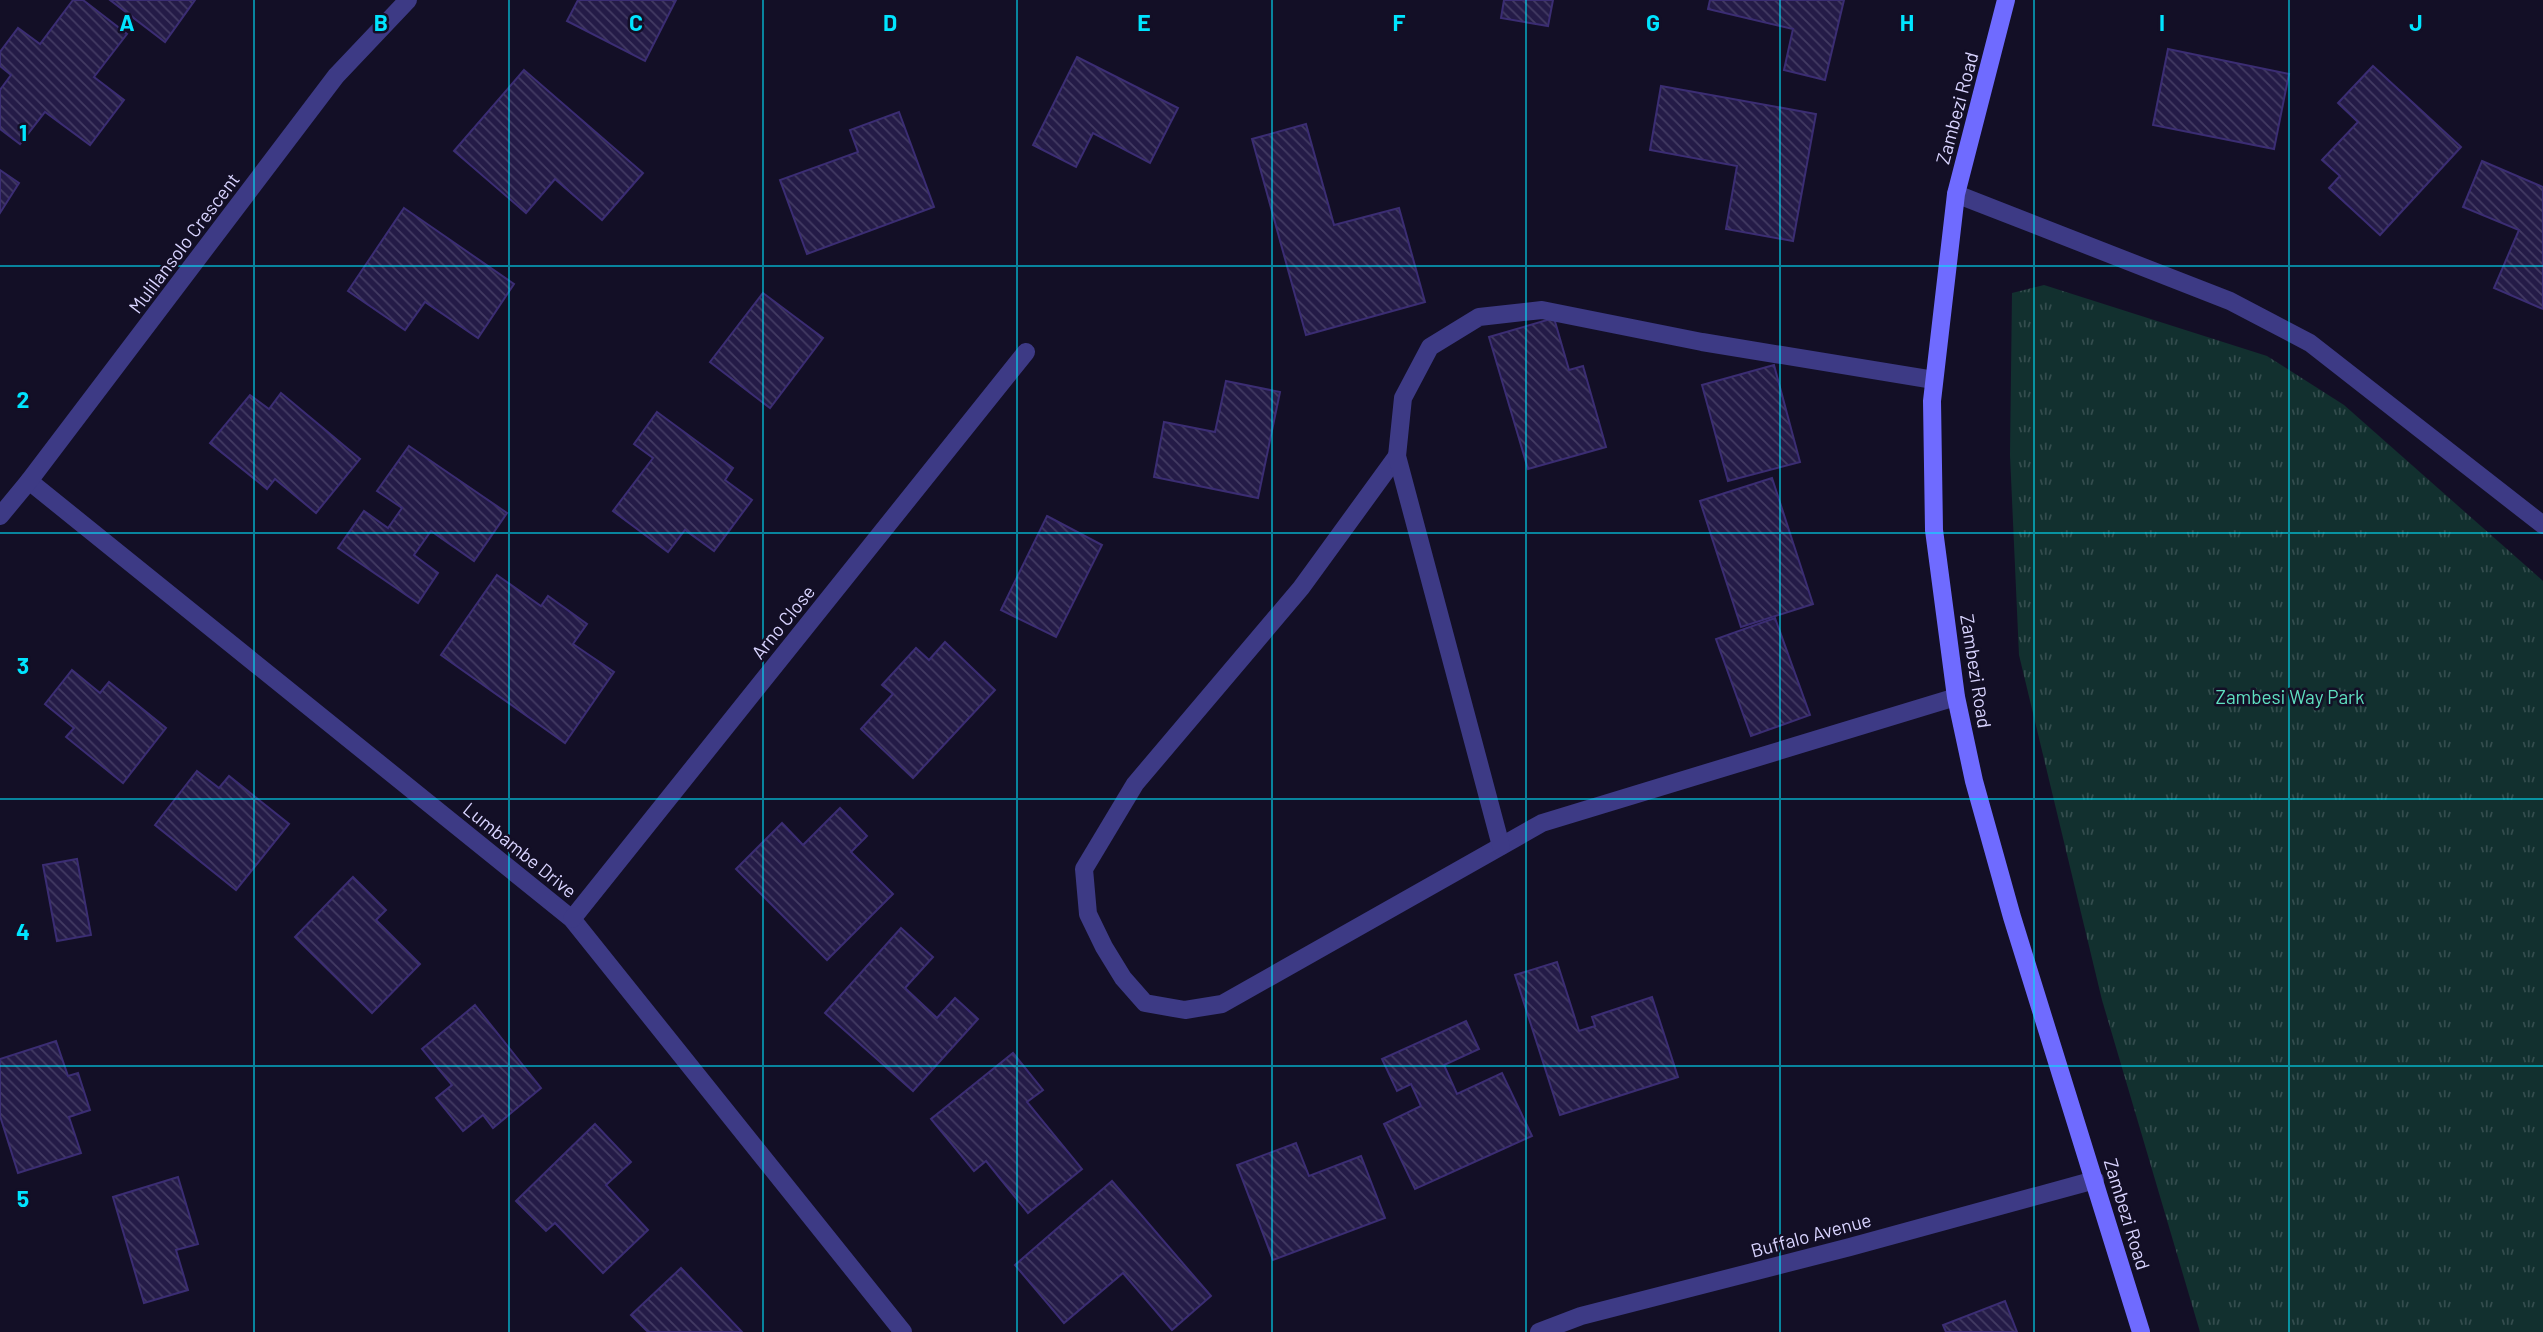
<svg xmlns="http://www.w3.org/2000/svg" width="2543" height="1332" font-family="Barlow,sans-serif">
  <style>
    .grass { fill: url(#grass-tufts) }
    .building { fill: url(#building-back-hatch); stroke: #3b2d73; stroke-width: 2 }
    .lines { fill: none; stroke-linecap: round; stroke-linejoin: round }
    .street { stroke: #3d3a85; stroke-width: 18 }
    .secondary { stroke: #6f6bff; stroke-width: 18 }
    .grid { fill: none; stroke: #00e5ff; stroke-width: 2; stroke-opacity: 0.55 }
    .labels { text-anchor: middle; stroke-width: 5; stroke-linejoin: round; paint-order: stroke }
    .street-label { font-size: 19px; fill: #d9d4ff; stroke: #130f26 }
    .park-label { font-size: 19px; fill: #5fe0c0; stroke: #130f26 }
    .grid-label { font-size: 23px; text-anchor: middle; font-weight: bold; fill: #00e5ff; stroke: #130f26; stroke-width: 5; stroke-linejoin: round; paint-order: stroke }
  </style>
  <defs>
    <pattern id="grass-tufts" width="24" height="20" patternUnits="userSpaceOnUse" patternTransform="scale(1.75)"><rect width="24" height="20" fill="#12302f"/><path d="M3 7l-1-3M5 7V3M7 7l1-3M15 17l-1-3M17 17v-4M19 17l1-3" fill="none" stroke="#344d4e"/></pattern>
    <pattern id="building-back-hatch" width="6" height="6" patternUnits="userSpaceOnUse" patternTransform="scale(1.75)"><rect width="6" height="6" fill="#241b47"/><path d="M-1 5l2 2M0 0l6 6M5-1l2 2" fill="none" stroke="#433b63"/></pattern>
  </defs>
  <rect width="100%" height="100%" fill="#130f26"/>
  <polygon class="grass" points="2044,285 2267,356 2344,405 2543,581 2543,1332 2200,1332 2102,1000 2019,655 2010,455 2012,293"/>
  <g class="building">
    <polygon points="73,0 83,0 127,34 94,77 124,100 90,145 45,112 20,144 0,129 0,90 11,75 0,66 0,52 18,28 40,44"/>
    <polygon points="110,0 195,0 165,42"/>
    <polygon points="578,0 676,0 645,61 567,21"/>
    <polygon points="1504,0 1553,0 1548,26 1501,18"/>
    <polygon points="1710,0 1844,0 1825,80 1784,70 1793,29 1708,9"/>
    <polygon points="2168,49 2289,74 2274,149 2153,125"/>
    <polygon points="1077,57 1178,108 1150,163 1093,133 1076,167 1033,145"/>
    <polygon points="2373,66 2461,147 2380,235 2329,188 2340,176 2322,160 2358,122 2338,103"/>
    <polygon points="524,70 643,173 602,220 555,179 526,213 454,151"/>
    <polygon points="1661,86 1816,114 1793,241 1726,229 1737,166 1650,150"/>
    <polygon points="899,112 934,207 807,254 780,180 858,152 850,130"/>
    <polygon points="1306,124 1334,225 1399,208 1425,302 1306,335 1252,139"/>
    <polygon points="2482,161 2543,187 2543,309 2494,288 2519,230 2463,207"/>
    <polygon points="0,170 19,183 0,213"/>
    <polygon points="404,208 514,284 478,338 425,302 405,330 348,291"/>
    <polygon points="763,293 823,338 770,408 710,362"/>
    <polygon points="1554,318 1569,370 1583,366 1606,447 1528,469 1489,337"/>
    <polygon points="1774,365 1800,462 1728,481 1702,385"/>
    <polygon points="1226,381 1280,392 1258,498 1154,477 1164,422 1215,432"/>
    <polygon points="281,393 360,459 316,513 275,479 267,489 210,443 250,395 269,409"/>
    <polygon points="657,412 733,468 725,480 752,500 714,551 685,530 668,552 613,511 653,458 634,444"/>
    <polygon points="409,446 507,513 474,561 431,531 414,555 438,573 418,603 338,548 364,511 388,528 402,508 377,491"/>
    <polygon points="1772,478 1813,604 1741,627 1700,501"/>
    <polygon points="1047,516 1102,545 1056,637 1001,610"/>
    <polygon points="497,575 541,606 548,596 587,624 573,644 614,672 565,743 441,655"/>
    <polygon points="1775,618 1810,715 1751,736 1716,639"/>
    <polygon points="945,642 995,690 913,778 861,729 893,694 882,685 916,648 929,660"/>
    <polygon points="72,670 100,693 109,682 166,728 123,783 66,737 74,728 45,704"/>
    <polygon points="197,771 219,788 229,776 289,824 236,890 155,825"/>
    <polygon points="840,808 867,836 851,852 893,894 827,960 736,869 782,823 803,845"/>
    <polygon points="77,859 91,935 57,941 43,865"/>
    <polygon points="353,877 386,910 376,920 420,964 372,1013 295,937"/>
    <polygon points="901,928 933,957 905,988 937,1018 955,998 978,1019 913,1091 825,1013"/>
    <polygon points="1557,962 1579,1031 1595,1026 1592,1017 1652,997 1678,1077 1560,1115 1515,975"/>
    <polygon points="475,1005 541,1088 493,1128 483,1115 463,1131 436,1098 452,1085 422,1049"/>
    <polygon points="1466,1021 1479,1049 1444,1065 1457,1094 1502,1073 1532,1136 1415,1189 1384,1124 1421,1106 1411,1084 1397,1091 1382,1059"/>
    <polygon points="56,1041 68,1076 78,1073 90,1110 69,1117 81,1153 18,1173 0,1116 0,1059"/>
    <polygon points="1013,1053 1043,1090 1027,1102 1082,1169 1028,1213 986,1161 974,1171 931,1119"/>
    <polygon points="595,1124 631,1162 606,1185 648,1230 603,1273 555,1223 546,1231 516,1201"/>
    <polygon points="1296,1143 1309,1176 1361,1156 1385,1218 1273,1260 1237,1165"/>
    <polygon points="178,1177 198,1244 176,1250 188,1290 144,1303 113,1197"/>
    <polygon points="1112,1181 1211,1296 1172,1330 1123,1273 1064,1323 1015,1265"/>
    <polygon points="681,1268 742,1332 648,1332 631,1315"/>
    <polygon points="2005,1301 2017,1332 1946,1332 1943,1325"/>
  </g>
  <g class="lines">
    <g class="street">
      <polyline points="1956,194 2230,301 2310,343 2543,525"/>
      <polyline points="1397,456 1301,588 1135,784 1084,869 1088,914 1104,947 1123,978 1145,1003 1185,1010 1222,1004 1542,823 1956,697"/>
      <polyline points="29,481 572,919 903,1332"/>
      <polyline points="0,516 29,481 336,76 408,0"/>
      <polyline points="1501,846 1397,456 1403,398 1430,347 1479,317 1542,310 1702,342 1934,380"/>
      <polyline points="572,919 1026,352"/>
      <polyline points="1539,1332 1581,1316 1850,1247 2095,1180"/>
    </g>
    <polyline class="secondary" points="2006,0 1956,194 1932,401 1934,530 1956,697 1974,781 2012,917 2141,1332"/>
  </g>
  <path class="grid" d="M254,0V1332M509,0V1332M763,0V1332M1017,0V1332M1272,0V1332M1526,0V1332M1780,0V1332M2034,0V1332M2289,0V1332M0,266H2543M0,533H2543M0,799H2543M0,1066H2543"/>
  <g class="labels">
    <g class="street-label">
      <text transform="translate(1957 108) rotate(-75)" y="7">Zambezi Road</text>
      <text transform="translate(184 243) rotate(-53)" y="7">Mulilansolo Crescent</text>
      <text transform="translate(783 622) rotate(-51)" y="7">Arno Close</text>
      <text transform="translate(1976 671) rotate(81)" y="7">Zambezi Road</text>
      <text transform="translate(520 850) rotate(39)" y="7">Lumbambe Drive</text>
      <text transform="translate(2127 1214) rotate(73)" y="7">Zambezi Road</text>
      <text transform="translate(1811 1235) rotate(-15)" y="7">Buffalo Avenue</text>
    </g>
    <g class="park-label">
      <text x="2290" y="704">Zambesi Way Park</text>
    </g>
  </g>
  <g class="grid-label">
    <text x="127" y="31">A</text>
    <text x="381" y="31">B</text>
    <text x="636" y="31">C</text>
    <text x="890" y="31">D</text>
    <text x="1144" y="31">E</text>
    <text x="1399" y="31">F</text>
    <text x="1653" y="31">G</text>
    <text x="1907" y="31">H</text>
    <text x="2162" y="31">I</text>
    <text x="2416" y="31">J</text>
    <text x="23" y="141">1</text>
    <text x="23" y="408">2</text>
    <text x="23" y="674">3</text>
    <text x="23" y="940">4</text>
    <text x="23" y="1207">5</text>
  </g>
</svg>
